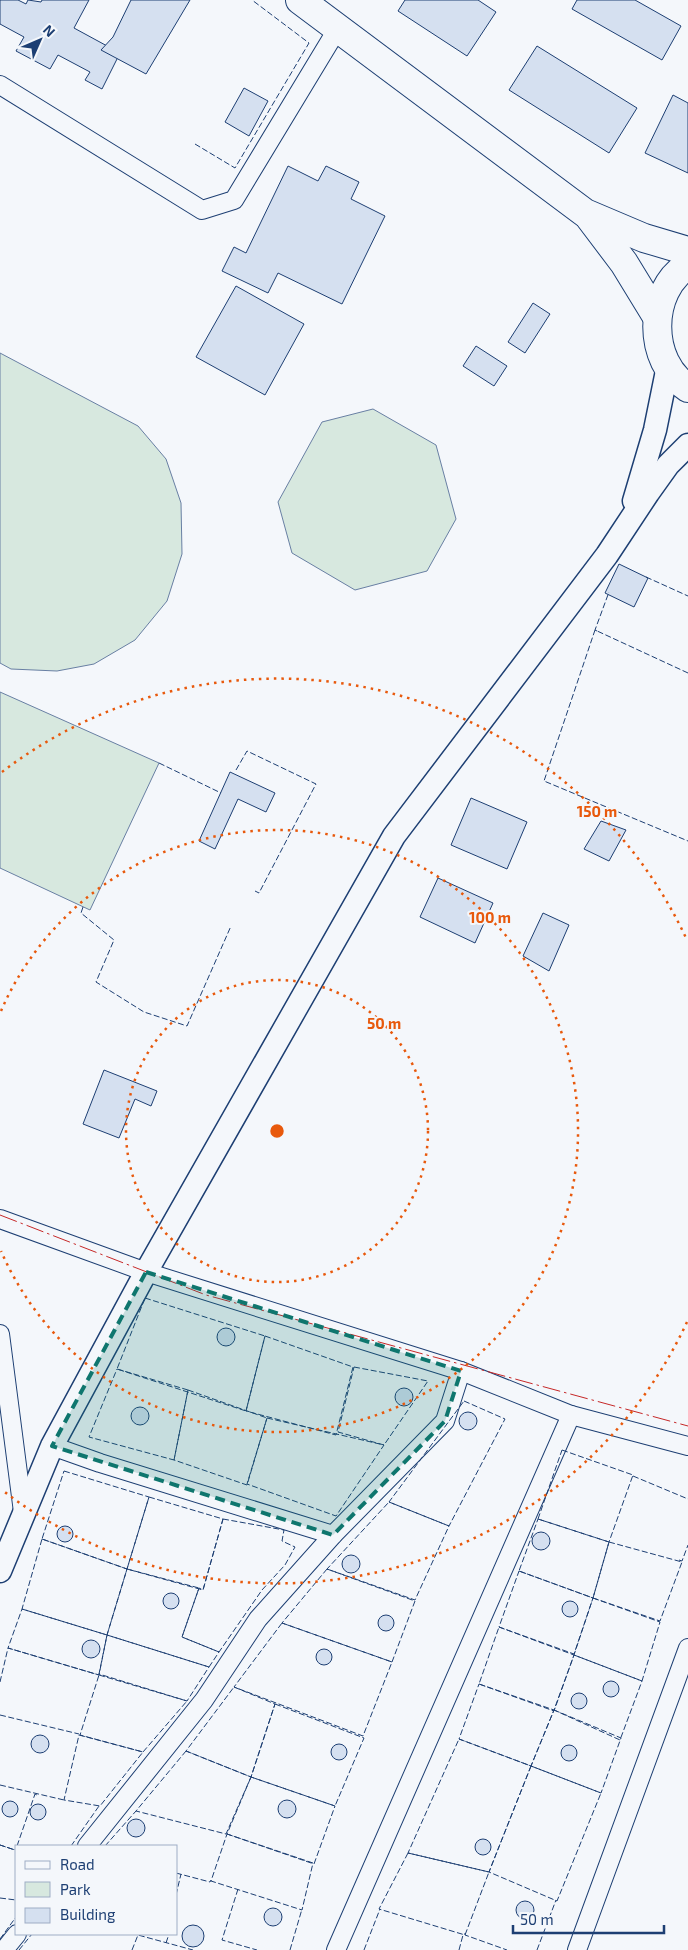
<svg xmlns="http://www.w3.org/2000/svg" width="688" height="1950" font-family="'Exo 2',sans-serif">
  <style>
    .green { fill: #d7e8df; stroke: #687fa3 }
    .building { fill: #d5e0f0; stroke: #1d3f73 }
    .lines { fill: none; stroke-linecap: round; stroke-linejoin: round }
    .minor-casing { stroke: #1d3f73; stroke-width: 20 }
    .tertiary-casing { stroke: #1d3f73; stroke-width: 25 }
    .trunk-casing { stroke: #1d3f73; stroke-width: 30 }
    .minor { stroke: #f4f7fb; stroke-width: 18 }
    .tertiary { stroke: #f4f7fb; stroke-width: 22 }
    .trunk { stroke: #f4f7fb; stroke-width: 28 }
    .fence { stroke: #1d3f73; stroke-width: 1; stroke-dasharray: 6 2.5; stroke-linecap: butt }
    .power { stroke: #c62828; stroke-width: 1; stroke-dasharray: 18 4 2.5 4; stroke-linecap: butt }
    .marked { fill: #0f766e; fill-opacity: 0.2; stroke: #0f766e; stroke-width: 4; stroke-dasharray: 10 6; stroke-linejoin: round }
    .ring { fill: none; stroke: #e8590c; stroke-width: 2.5; stroke-dasharray: 2.5 5 }
    .centre { fill: #e8590c; stroke: #f4f7fb; stroke-width: 2.5 }
    .ring-label { font-size: 15px; text-anchor: middle; font-weight: bold; fill: #e8590c; stroke: #f4f7fb; stroke-width: 4; stroke-linejoin: round; paint-order: stroke }
  </style>
  <rect width="100%" height="100%" fill="#f4f7fb"/>
  <g class="green">
    <polygon points="0,353 138,426 166,459 181,503 182,554 167,601 135,640 94,664 57,671 11,669 0,663"/>
    <polygon points="373,409 436,445 456,519 427,571 355,590 292,553 278,502 322,422"/>
    <polygon points="0,692 159,763 90,910 0,868"/>
  </g>
  <g class="building">
    <polygon points="0,0 18,0 26,4 28,0 41,2 42,0 89,0 74,28 120,53 102,89 85,80 90,72 58,55 50,69 16,51 24,37 0,24"/>
    <polygon points="131,0 190,0 146,74 101,50 113,37"/>
    <polygon points="405,0 478,0 496,12 467,56 398,11"/>
    <polygon points="577,0 635,0 681,26 662,60 572,9"/>
    <polygon points="537,46 637,108 609,153 509,90"/>
    <polygon points="244,88 268,101 249,136 225,122"/>
    <polygon points="673,95 688,103 688,173 645,153"/>
    <polygon points="288,166 318,181 326,166 359,182 351,199 385,216 342,304 278,273 268,293 222,271 234,247 246,253"/>
    <polygon points="236,286 304,324 265,395 196,357"/>
    <polygon points="533,303 550,314 525,353 508,342"/>
    <polygon points="476,346 507,366 494,386 463,366"/>
    <polygon points="619,564 648,578 634,607 605,593"/>
    <polygon points="230,772 275,793 266,812 238,799 215,849 199,841"/>
    <polygon points="471,798 527,822 507,869 451,845"/>
    <polygon points="601,821 626,830 609,861 584,849"/>
    <polygon points="438,878 493,903 475,943 420,917"/>
    <polygon points="543,913 569,925 549,971 523,956"/>
    <polygon points="104,1070 157,1091 151,1106 135,1099 119,1138 83,1124"/>
    <circle cx="226" cy="1337" r="9"/>
    <circle cx="404" cy="1397" r="9"/>
    <circle cx="140" cy="1416" r="9"/>
    <circle cx="468" cy="1421" r="9"/>
    <circle cx="65" cy="1534" r="8"/>
    <circle cx="541" cy="1541" r="9"/>
    <circle cx="351" cy="1564" r="9"/>
    <circle cx="171" cy="1601" r="8"/>
    <circle cx="570" cy="1609" r="8"/>
    <circle cx="386" cy="1623" r="8"/>
    <circle cx="91" cy="1649" r="9"/>
    <circle cx="324" cy="1657" r="8"/>
    <circle cx="611" cy="1689" r="8"/>
    <circle cx="579" cy="1701" r="8"/>
    <circle cx="40" cy="1744" r="9"/>
    <circle cx="339" cy="1752" r="8"/>
    <circle cx="569" cy="1753" r="8"/>
    <circle cx="287" cy="1809" r="9"/>
    <circle cx="10" cy="1809" r="8"/>
    <circle cx="38" cy="1812" r="8"/>
    <circle cx="136" cy="1828" r="9"/>
    <circle cx="483" cy="1847" r="8"/>
    <circle cx="525" cy="1910" r="9"/>
    <circle cx="273" cy="1917" r="9"/>
    <circle cx="193" cy="1936" r="11"/>
  </g>
  <g class="lines">
    <defs>
      <g id="minor">
        <polyline points="0,85 202,210 234,200 338,28"/>
        <polyline points="0,1219 146,1272 461,1371 571,1415 688,1446"/>
        <polyline points="0,1334 23,1512"/>
        <polyline points="52,1446 100,1463 333,1535"/>
        <polyline points="87,1846 204,1700 258,1619 333,1535 445,1421 461,1371"/>
        <polyline points="4,1950 17,1934"/>
        <polyline points="336,1950 571,1415"/>
        <polyline points="577,1950 688,1648"/>
      </g>
      <g id="tertiary">
        <polyline points="634,501 655,430 668,366"/>
        <polyline points="0,1571 52,1446 146,1272 394,836 607,555 648,493 668,465 688,445"/>
      </g>
      <g id="trunk">
        <polyline points="300,0 585,213 644,238 688,251"/>
        <polyline points="590,218 624,263 657,317"/>
        <path d="M688,265C647,291 647,362 688,388"/>
      </g>
    </defs>
    <use href="#minor" class="minor-casing"/>
    <use href="#tertiary" class="tertiary-casing"/>
    <use href="#trunk" class="trunk-casing"/>
    <use href="#minor" class="minor"/>
    <use href="#tertiary" class="tertiary"/>
    <use href="#trunk" class="trunk"/>
    <g class="fence">
      <polyline points="195,144 235,168 309,43 252,0"/>
      <polyline points="646,577 688,596"/>
      <polyline points="597,631 595,630 609,592"/>
      <polyline points="688,673 595,630 544,781 688,841"/>
      <polyline points="159,763 221,793"/>
      <polyline points="236,770 247,751 316,784 259,893 255,891"/>
      <polyline points="83,907 81,913 114,940 96,982 144,1012 187,1026 231,926"/>
      <polygon points="145,1298 265,1336 246,1411 117,1369"/>
      <polygon points="265,1336 353,1367 336,1435 246,1411"/>
      <polygon points="354,1367 428,1381 384,1445 338,1432"/>
      <polygon points="117,1369 188,1390 174,1460 89,1437"/>
      <polygon points="188,1390 267,1418 247,1485 174,1460"/>
      <polygon points="464,1401 505,1419 449,1526 389,1502"/>
      <polygon points="267,1418 384,1445 336,1516 247,1484"/>
      <polygon points="562,1450 633,1475 609,1542 538,1519"/>
      <polygon points="64,1471 149,1497 127,1569 42,1539"/>
      <polyline points="633,1476 688,1499"/>
      <polygon points="149,1497 223,1519 203,1590 127,1569"/>
      <polygon points="389,1502 449,1526 415,1600 327,1569"/>
      <polygon points="223,1519 284,1530 282,1541 295,1547 285,1565 262,1590 219,1652 182,1637 199,1588 203,1590"/>
      <polygon points="538,1519 609,1542 593,1598 519,1571"/>
      <polygon points="42,1539 127,1569 107,1635 22,1609"/>
      <polygon points="609,1542 682,1562 660,1621 593,1598"/>
      <polyline points="679,1560 682,1561 688,1545"/>
      <polygon points="127,1569 199,1588 182,1637 219,1652 209,1667 107,1635"/>
      <polygon points="327,1569 415,1601 392,1662 282,1623"/>
      <polygon points="519,1571 593,1598 574,1654 499,1627"/>
      <polygon points="593,1598 660,1622 642,1681 574,1655"/>
      <polygon points="22,1609 107,1635 99,1675 8,1648"/>
      <polygon points="282,1623 392,1662 363,1736 234,1687"/>
      <polygon points="499,1627 574,1655 554,1711 479,1684"/>
      <polygon points="107,1635 209,1667 187,1701 99,1674"/>
      <polygon points="574,1655 642,1681 620,1740 554,1710"/>
      <polygon points="99,1675 187,1701 143,1752 80,1735"/>
      <polyline points="0,1682 8,1648 99,1675"/>
      <polygon points="479,1684 554,1710 531,1766 459,1739"/>
      <polygon points="234,1687 275,1704 251,1777 186,1751"/>
      <polygon points="275,1704 364,1738 335,1806 251,1777"/>
      <polygon points="554,1710 621,1738 601,1793 531,1766"/>
      <polyline points="0,1715 79,1734"/>
      <polygon points="79,1735 143,1752 100,1806 64,1800"/>
      <polygon points="459,1739 531,1766 489,1872 408,1853"/>
      <polygon points="186,1751 251,1777 226,1834 136,1811"/>
      <polygon points="531,1766 601,1793 557,1901 489,1872"/>
      <polygon points="251,1777 335,1806 314,1864 227,1834"/>
      <polyline points="0,1785 64,1800 64,1798"/>
      <polygon points="227,1834 313,1863 302,1910 211,1881"/>
      <polyline points="0,1845 15,1850 16,1850 16,1847 15,1850 0,1845"/>
      <polyline points="17,1846 35,1794 37,1795"/>
      <polyline points="71,1846 99,1806"/>
      <polyline points="105,1846 136,1811"/>
      <polygon points="408,1853 489,1872 465,1935 379,1909"/>
      <polyline points="176,1873 210,1882 211,1880"/>
      <polyline points="238,1889 222,1940 257,1950"/>
      <polyline points="176,1895 181,1874"/>
      <polyline points="0,1898 16,1900"/>
      <polyline points="465,1933 465,1935 507,1950"/>
      <polyline points="0,1939 16,1917"/>
      <polyline points="166,1943 169,1934"/>
      <polyline points="19,1950 32,1934"/>
      <polyline points="132,1950 138,1935 193,1950"/>
      <polyline points="290,1950 302,1909"/>
      <polyline points="364,1950 380,1909"/>
      <polyline points="459,1950 463,1935"/>
      <polyline points="537,1950 556,1900"/>
    </g>
    <polyline class="power" points="0,1215 206,1295 688,1426"/>
  </g>
  <path class="marked" d="M146,1272L461,1371L445,1421L333,1535L52,1446Z"/>
  <g class="ring">
    <circle cx="277" cy="1131" r="151"/>
    <path d="M1 1011A301 301 0 1 1 1 1251"/>
    <path d="M687 1322A452 452 0 0 1 2 1490M2 772A452 452 0 0 1 687 940"/>
  </g>
  <circle cx="277" cy="1131" r="8" class="centre"/>
  <g class="ring-label">
    <text x="597" y="817">150 m</text>
    <text x="490" y="923">100 m</text>
    <text x="384" y="1029">50 m</text>
  </g>
  <rect x="15" y="1845" width="162" height="90" fill="#f4f7fb" stroke="#9eadc5"/>
  <rect x="25" y="1861" width="25" height="8" fill="#f4f7fb" stroke="#9eadc5"/>
  <text x="60" y="1870" font-size="15" fill="#1d3f73">Road</text>
  <rect x="25" y="1882" width="25" height="15" fill="#d7e8df" stroke="#9eadc5"/>
  <text x="60" y="1895" font-size="15" fill="#1d3f73">Park</text>
  <rect x="25" y="1908" width="25" height="15" fill="#d5e0f0" stroke="#9eadc5"/>
  <text x="60" y="1920" font-size="15" fill="#1d3f73">Building</text>
  <g transform="translate(40 40) rotate(45)" stroke="#f4f7fb" stroke-width="4" paint-order="stroke">
  <path d="M0-4L9 19L0 12L-9 19Z" fill="#1d3f73"/>
  <text y="-8" font-size="14" font-weight="bold" text-anchor="middle" fill="#1d3f73">N</text>
  </g>
  <path d="M513 1925v8h151v-8" fill="none" stroke="#1d3f73" stroke-width="2.5"/>
  <text x="520" y="1925" font-size="15" fill="#1d3f73" stroke="#f4f7fb" stroke-width="4" paint-order="stroke">50 m</text>
</svg>
